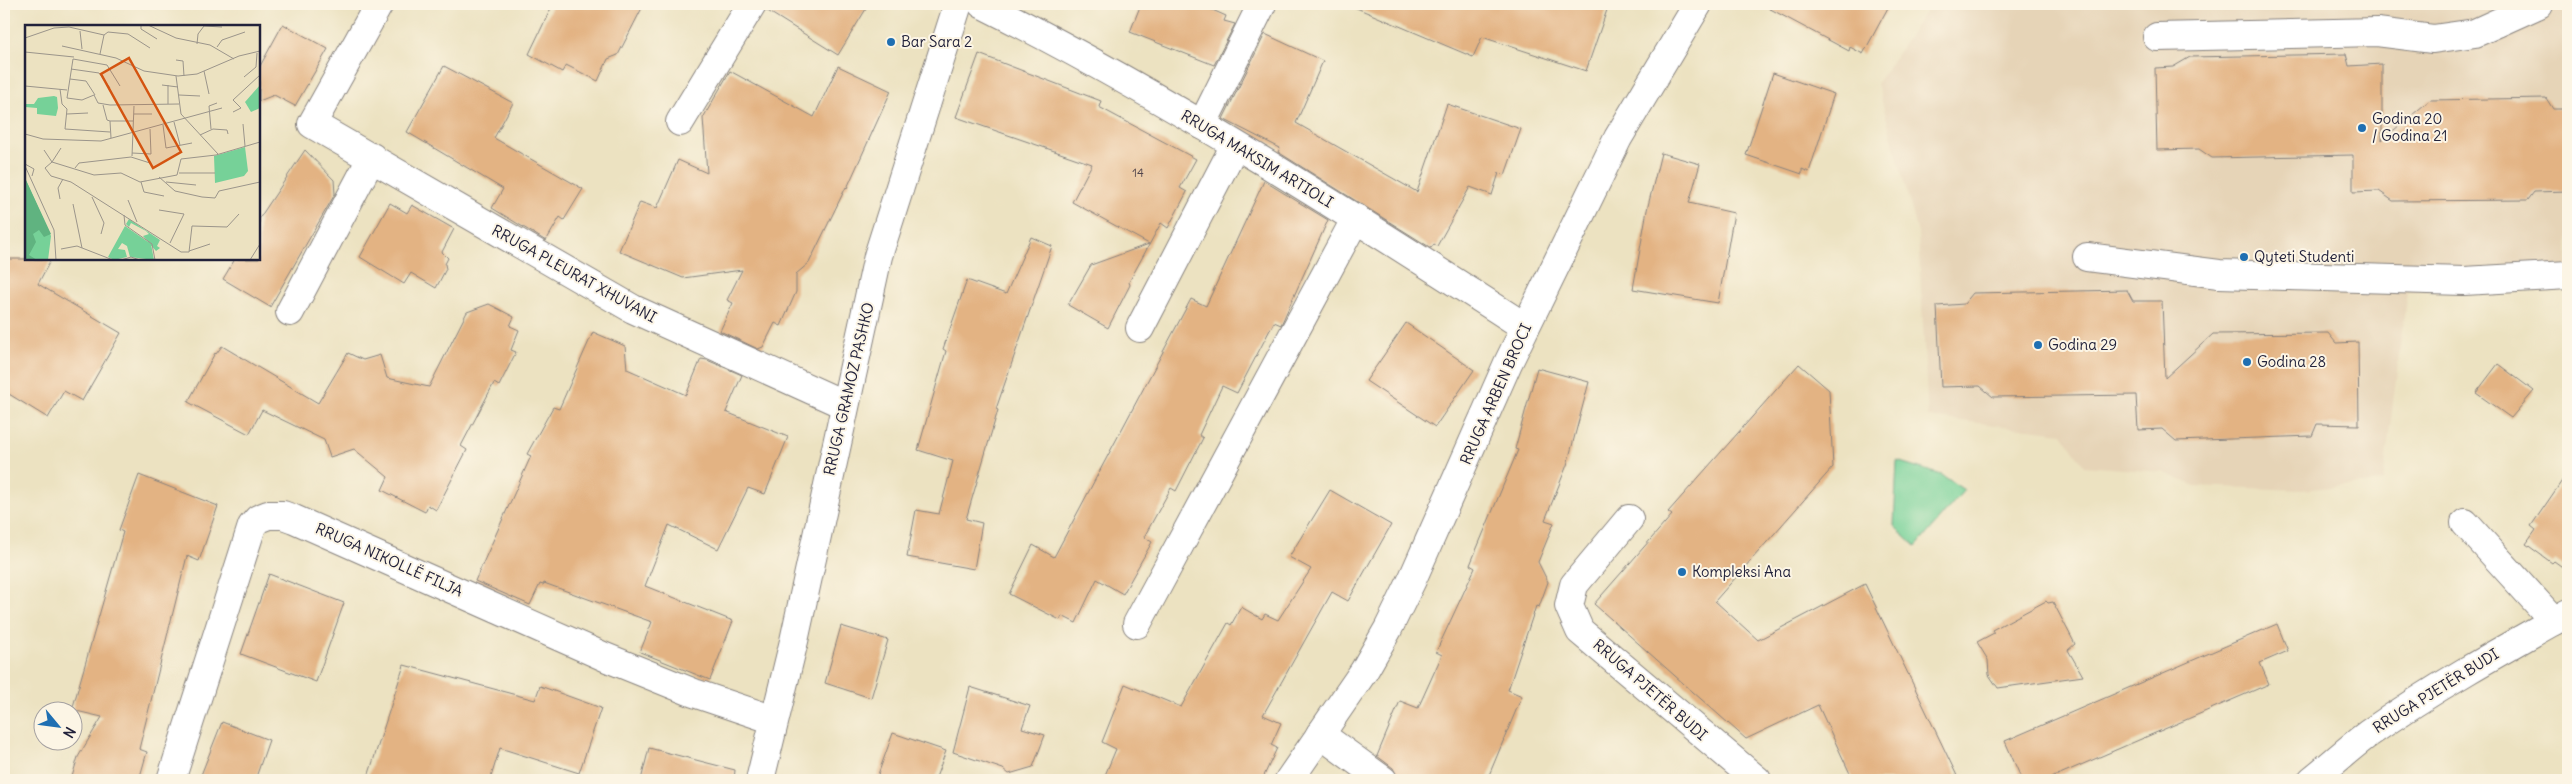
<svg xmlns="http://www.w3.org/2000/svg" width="2572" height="784" font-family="Delius,sans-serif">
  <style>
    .built { fill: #e6d4b7 }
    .green { fill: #76d198; stroke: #4c7a6a }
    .building { fill: #e3b383 }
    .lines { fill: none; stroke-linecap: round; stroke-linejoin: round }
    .minor-casing { stroke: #87827e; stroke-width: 30 }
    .minor { stroke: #fff; stroke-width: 28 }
    .poi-dot { fill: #1f6fb2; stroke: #fcf5e5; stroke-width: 2 }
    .labels { text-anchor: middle; stroke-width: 4; stroke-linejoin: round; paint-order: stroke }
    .number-label { font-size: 12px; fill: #52464d }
    .poi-label { font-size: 15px; fill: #22223b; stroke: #fcf5e5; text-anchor: start }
    .street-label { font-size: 15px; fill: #22223b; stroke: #fcf5e5 }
    .inset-road { fill: none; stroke: #9b958b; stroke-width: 1 }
    .view { fill: #d45411; fill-opacity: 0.15; stroke: #d45411; stroke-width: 2.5 }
    .inset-edge { fill: none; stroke: #22223b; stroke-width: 2.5 }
  </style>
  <rect width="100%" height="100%" fill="#fcf5e5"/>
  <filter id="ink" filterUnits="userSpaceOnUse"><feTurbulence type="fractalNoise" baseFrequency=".02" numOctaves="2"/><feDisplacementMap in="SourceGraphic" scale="10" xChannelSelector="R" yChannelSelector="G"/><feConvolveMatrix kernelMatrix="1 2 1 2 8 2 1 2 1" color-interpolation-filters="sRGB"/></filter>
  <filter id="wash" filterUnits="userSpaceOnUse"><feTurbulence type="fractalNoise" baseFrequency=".0096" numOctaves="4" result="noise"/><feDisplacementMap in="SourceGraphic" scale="20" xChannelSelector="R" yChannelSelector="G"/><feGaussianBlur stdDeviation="1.12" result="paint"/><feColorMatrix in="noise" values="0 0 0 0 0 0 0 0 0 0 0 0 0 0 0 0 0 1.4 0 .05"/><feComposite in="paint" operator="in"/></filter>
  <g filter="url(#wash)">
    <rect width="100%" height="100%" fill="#ece2c1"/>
    <polygon class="built" points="1931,4 2568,4 2568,281 2407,291 2383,482 2301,490 2195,486 2163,472 2084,466 2062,433 1928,417 1918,233 1877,83"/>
    <polygon class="green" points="1897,461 1942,475 1964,490 1916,547 1894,526"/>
    <g id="blocks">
      <g class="building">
        <polygon points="553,4 644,4 618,55 608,59 598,81 566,65 562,72 529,54"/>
        <polygon points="768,4 869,4 838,55 766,10"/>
        <polygon points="1141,4 1199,4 1226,16 1224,21 1235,24 1214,65 1130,32"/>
        <polygon points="1347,4 1609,4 1586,71 1482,37 1473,57"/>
        <polygon points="1761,4 1890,4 1863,54 1850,47 1849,51"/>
        <polygon points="283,24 328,49 295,106 274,95 259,101 259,68"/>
        <polygon points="1265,34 1323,61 1296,123 1417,192 1447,104 1521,129 1505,175 1499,173 1492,195 1470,187 1437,246 1434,244 1431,248 1278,152 1280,148 1223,119"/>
        <polygon points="979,54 1101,101 1099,107 1196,159 1180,188 1187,192 1168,228 1161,223 1129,282 1130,285 1108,328 1068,305 1091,265 1149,244 1072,202 1092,164 956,117"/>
        <polygon points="2346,54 2349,66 2382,64 2382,140 2430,100 2546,98 2553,109 2568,109 2568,191 2534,192 2528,200 2393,201 2379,191 2353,192 2353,155 2212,158 2199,149 2157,150 2155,68 2173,67 2190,57"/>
        <polygon points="444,66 513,103 494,138 583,189 564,220 560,217 546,241 492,208 503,189 407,132"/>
        <polygon points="838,66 891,91 847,188 846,187 809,263 796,274 796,292 781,326 775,323 763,347 758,349 720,331 733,303 727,300 742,270 683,278 619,251 640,202 657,208 678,160 707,173 703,118 730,71 814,117"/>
        <polygon points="1773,73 1834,94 1809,172 1802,169 1802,174 1746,155"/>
        <polygon points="305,150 334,180 335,194 270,307 223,279 235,259 259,259 259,219"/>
        <polygon points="1661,153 1700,164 1689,203 1734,213 1718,303 1633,289 1647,210"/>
        <polygon points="1264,181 1328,220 1281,325 1274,322 1237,393 1222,386 1199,435 1203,438 1176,491 1171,488 1144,537 1152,542 1123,594 1097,579 1076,623 1062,616 1060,620 1009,594 1033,545 1054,557 1191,299 1206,306"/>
        <polygon points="390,203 407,213 412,205 454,229 442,252 448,258 445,264 446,269 436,288 411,273 404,284 360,257"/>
        <polygon points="1031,237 1052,246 996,409 998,410 966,519 982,523 974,569 907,557 916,510 939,514 953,461 918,450 946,351 943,349 967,280 1006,294"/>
        <polygon points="9,259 51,259 38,284 121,333 82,401 64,391 48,418 4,391 4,272"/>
        <polygon points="2127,290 2133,301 2162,301 2165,378 2213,334 2328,333 2336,343 2358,342 2359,425 2317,424 2312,436 2176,441 2162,429 2138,430 2136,395 1993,397 1980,386 1941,387 1937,306 1964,304 1973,293"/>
        <polygon points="489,304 514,317 510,326 519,330 511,350 516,352 499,386 494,383 461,446 467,450 436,510 428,505 425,512 382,490 388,477 354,449 330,457 324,440 262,410 249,434 188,402 215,353 216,354 222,346 318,403 348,353 363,360 380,355 387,378 429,387 467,312"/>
        <polygon points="1406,323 1474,370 1435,427 1366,381"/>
        <polygon points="593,332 625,346 627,369 686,395 701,359 707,360 742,375 726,412 788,437 765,494 748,488 718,549 669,525 645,586 733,621 710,680 640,652 652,622 544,583 543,585 540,584 530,605 475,581 531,456 527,454 553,407 559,409"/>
        <polygon points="1799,364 1829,390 1833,467 1715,601 1758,640 1865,584 1959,780 1853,780 1818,705 1746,739 1594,604 1672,515 1668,512"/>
        <polygon points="2498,364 2534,391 2511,418 2476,393"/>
        <polygon points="1537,368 1589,382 1567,465 1545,520 1554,523 1538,562 1548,582 1539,607 1536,606 1508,690 1522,696 1487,780 1399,780 1393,768 1377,756 1400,701 1418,708 1442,655 1436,652 1475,568 1470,565 1518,450 1515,449"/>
        <polygon points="2568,472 2568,571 2554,561 2552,563 2526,544 2536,530 2531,526"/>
        <polygon points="139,475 218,506 199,561 187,556 139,749 147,752 139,780 71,780 78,757 102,717 72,710 123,532 119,530"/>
        <polygon points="1330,490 1391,525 1348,601 1332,592 1263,715 1281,723 1271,745 1277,748 1262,780 1103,780 1116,749 1102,742 1125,684 1181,707 1228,623 1231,625 1241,607 1262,619 1265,614 1278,620 1311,569 1289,557"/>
        <polygon points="269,574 344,603 316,682 241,654"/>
        <polygon points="2046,601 2048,603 2053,602 2075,644 2068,650 2083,676 1998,688 1989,675 1988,660 1977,642 1994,633 1992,630"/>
        <polygon points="2277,624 2288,651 2260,663 2269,684 2046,780 2022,780 2005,741"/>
        <polygon points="841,626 888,640 871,698 825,683"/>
        <polygon points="404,665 535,700 540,686 601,708 579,773 500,748 490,780 367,780"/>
        <polygon points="970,687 1030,706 1022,728 1045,735 1033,767 1009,774 1003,769 953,752"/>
        <polygon points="222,722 269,740 255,780 199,780"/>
        <polygon points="893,733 946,751 935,780 876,780"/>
        <polygon points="649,748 735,770 734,780 641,780"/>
      </g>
    </g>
  </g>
  <g filter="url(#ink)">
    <use href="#blocks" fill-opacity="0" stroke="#87827e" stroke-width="1"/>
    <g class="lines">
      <defs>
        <g id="minor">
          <polyline points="379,4 312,124 633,309 845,405"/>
          <path d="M982,4C1170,98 1348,213 1525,327"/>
          <polyline points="2157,37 2377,32 2433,39 2475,33 2539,4"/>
          <polyline points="680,122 752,4"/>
          <polyline points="1202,125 1262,4"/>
          <polyline points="2087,257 2219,274 2464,281 2568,275"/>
          <polyline points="290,312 372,157"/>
          <polyline points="1140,328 1235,145"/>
          <polyline points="1629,519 1574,585 1569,606 1580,631 1757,780"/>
          <polyline points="2465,523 2554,621"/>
          <polyline points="1137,624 1356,218"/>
          <polyline points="1320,734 1383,780"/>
          <polyline points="171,780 252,526 258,519 268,515 283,515 294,519 605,657 694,693 774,720"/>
          <polyline points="760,780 794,641 878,256 958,4"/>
          <polyline points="1289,780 1364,671 1388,629 1412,580 1508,363 1618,138 1698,4"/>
          <path d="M2312,780C2331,765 2349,748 2368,734C2432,689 2500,651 2568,613"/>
        </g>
      </defs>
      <use href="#minor" class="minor-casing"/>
      <use href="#minor" class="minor"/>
    </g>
  </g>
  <g class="poi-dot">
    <circle cx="891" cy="42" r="5"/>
    <circle cx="2362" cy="128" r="5"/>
    <circle cx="2244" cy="257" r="5"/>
    <circle cx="2038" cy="345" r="5"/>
    <circle cx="2247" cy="362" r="5"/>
    <circle cx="1682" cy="572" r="5"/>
  </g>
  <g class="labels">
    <g class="number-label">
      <text x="1138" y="177">14</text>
    </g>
    <g class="poi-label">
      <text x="901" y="47">Bar Sara 2</text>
      <text x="2372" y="124">Godina 20<tspan x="2372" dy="17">/ Godina 21</tspan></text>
      <text x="2254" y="262">Qyteti Studenti</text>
      <text x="2048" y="350">Godina 29</text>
      <text x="2257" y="367">Godina 28</text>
      <text x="1692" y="577">Kompleksi Ana</text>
    </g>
    <g class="street-label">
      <text transform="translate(1257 159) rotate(31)" y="5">RRUGA MAKSIM ARTIOLI</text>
      <text transform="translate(574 274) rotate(29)" y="5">RRUGA PLEURAT XHUVANI</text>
      <text transform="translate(849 389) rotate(-77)" y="5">RRUGA GRAMOZ PASHKO</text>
      <text transform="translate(1496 394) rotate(-66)" y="5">RRUGA ARBEN BROCI</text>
      <text transform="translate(389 560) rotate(24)" y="5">RRUGA NIKOLLË FILJA</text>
      <text transform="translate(1650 690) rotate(41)" y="5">RRUGA PJETËR BUDI</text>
      <text transform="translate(2436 691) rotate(-32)" y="5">RRUGA PJETËR BUDI</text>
    </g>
  </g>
  <g transform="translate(25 25)">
    <rect width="235" height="235" fill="#ece2c1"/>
    <path d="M235,60V83L226,87L220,77ZM29,71L32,72L33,83L31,91L12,89V83L0,82V79H9L13,73ZM220,122L223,146L219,151L190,158L189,131ZM0,153L26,211L23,235H0ZM104,194L135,215L132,221L135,223L131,226L118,211L124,209L121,206L106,198L104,202L101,199ZM100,201L126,219L129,235L105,232L102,221L97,218L93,224L100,225L102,232L89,235L83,232Z" fill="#76d198"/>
    <path d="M0,153L26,209L19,212L14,205L8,209L11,217L4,230L12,235H0Z" fill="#60b380"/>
    <path class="inset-road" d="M116,0V4L132,14M123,0L151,13L185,20L209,34M55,6L57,24M0,13L29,3L44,2L79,10L83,7L103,9L125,23M172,19L173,9L179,1L197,2M37,21L91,33L119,46L153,51L172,49L214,31L235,26M192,22L197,15L220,7M0,27L49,32M75,29L79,10M48,34L42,73L57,75L69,70L73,78L85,80L154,79M48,34L82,40L95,61M151,35L158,36L159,51M46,44L74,48L85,63M179,46L184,69M151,51L156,89L193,129M219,52L231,42L232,28M45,54L61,56L70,70M137,60L153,62M0,61L42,65M35,64L37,79L42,84L40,104L85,107M154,70L175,71M143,79V60M78,80L82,95L85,96M208,87L216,83L208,75L235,50M42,89L63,88M109,89H127M85,96H108M85,96L86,113M149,97L155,120M218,99L220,121M138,100L141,123L167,118M186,104L184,81L192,78M0,109L18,114L76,116L197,83M175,110L188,104L202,105L203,109M19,125L27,137L36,123M107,128L126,129L125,104M107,131L109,81M0,139L9,144L7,151M0,141L29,205L31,235M20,143L27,137L69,150L96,148L115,157L152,150L156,134L191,130L235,117M20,143L26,151L46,157L156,227H164M50,143L54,138L106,132L125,138M154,148H190M134,152L150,166L177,172L190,173L194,166L235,157M116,157L119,167L139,171M141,157L171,160M67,172L79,198L76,209M35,174L33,163L38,154M103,175L112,197M48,179L57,223M134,185L159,189L145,218M99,190L100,200L127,219L130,235M36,224L52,221L88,235M164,226L185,219M164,227L167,201L202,202L214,189M96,235L106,232L115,235M225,235L235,219"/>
    <path class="view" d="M104,33L156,127L128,143L76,49Z"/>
    <rect width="235" height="235" class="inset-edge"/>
  </g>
  <rect width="2572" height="784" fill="none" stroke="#fcf5e5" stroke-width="20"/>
  <g transform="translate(58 726) rotate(119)"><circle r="24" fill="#fcf5e5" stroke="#a5a1a1"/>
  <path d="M0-4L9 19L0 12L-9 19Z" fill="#1f6fb2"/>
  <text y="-8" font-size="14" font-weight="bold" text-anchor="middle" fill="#22223b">N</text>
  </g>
</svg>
